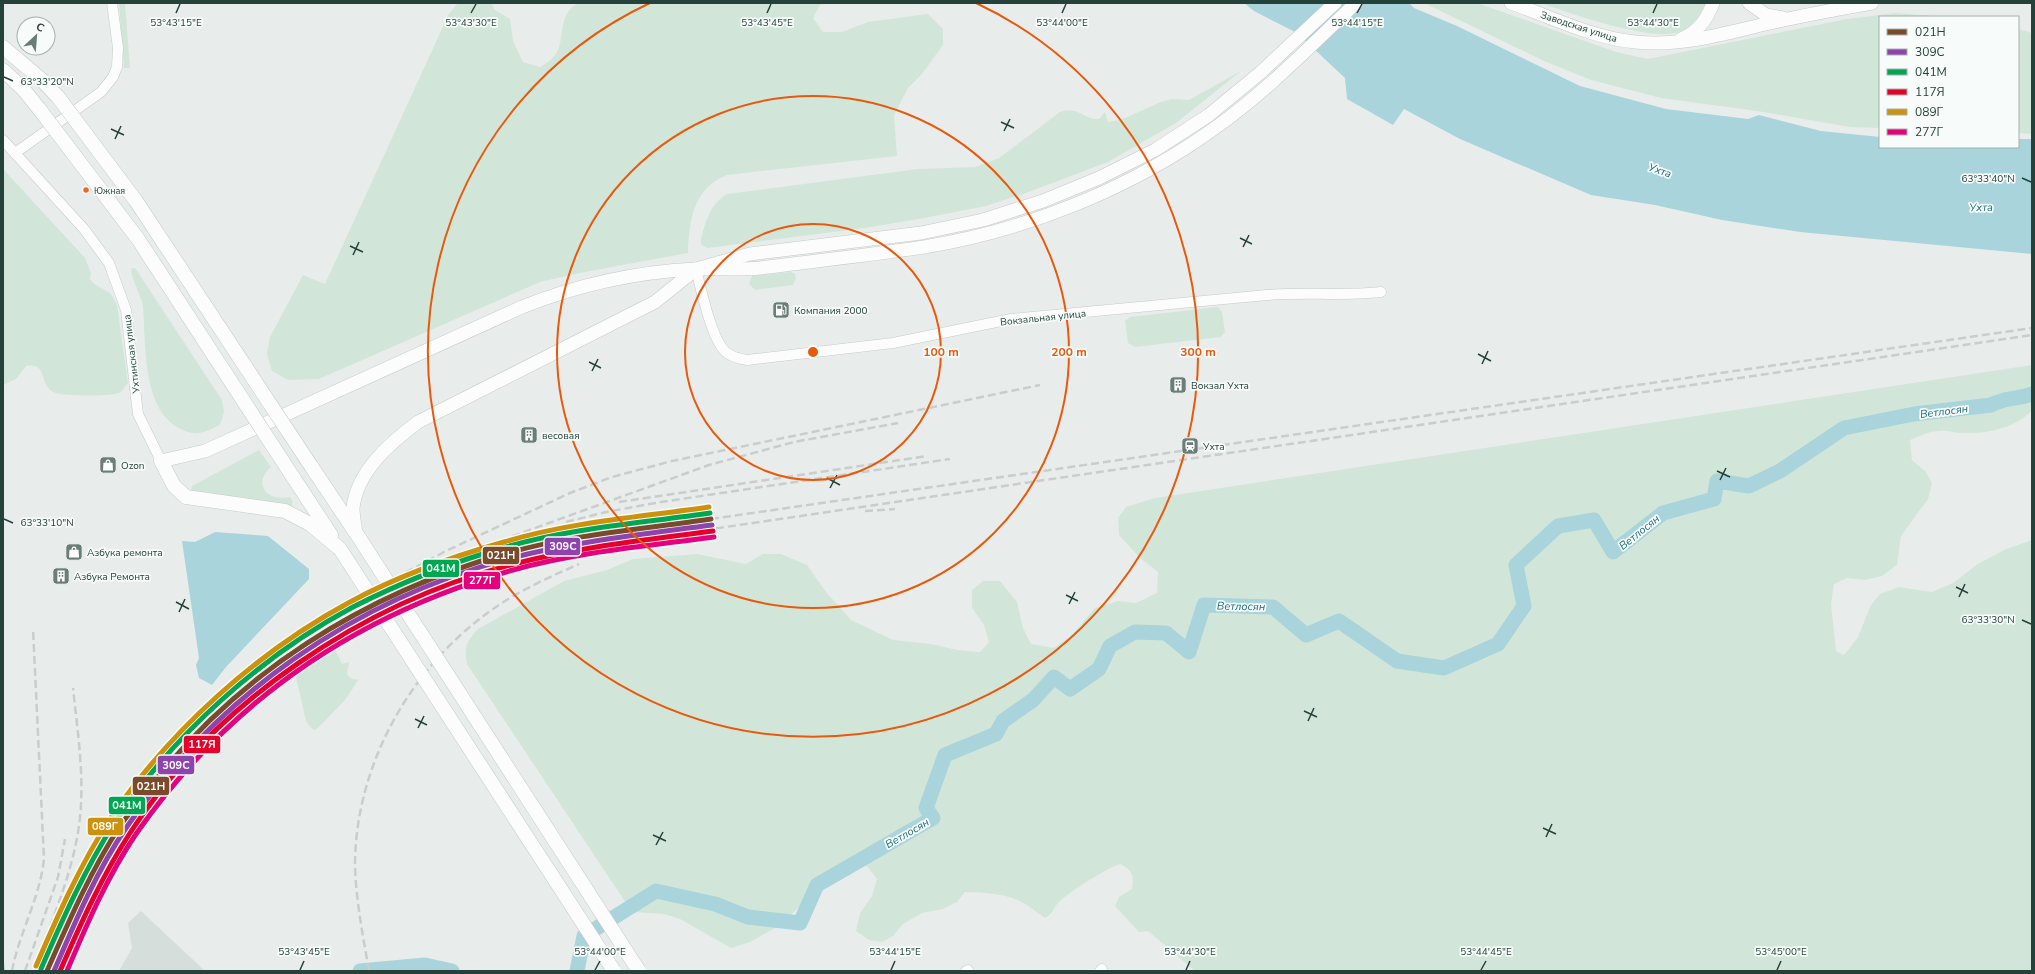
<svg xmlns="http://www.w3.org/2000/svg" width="2035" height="974" font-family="'Nunito Sans',sans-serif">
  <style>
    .built { fill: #d6dedb }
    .green { fill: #d1e6d8 }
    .water { fill: #a9d4db }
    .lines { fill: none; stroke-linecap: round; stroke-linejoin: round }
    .river { stroke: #a9d4db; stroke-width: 15 }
    .minor-casing { stroke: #c5cac8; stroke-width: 11 }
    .tertiary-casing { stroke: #c5cac8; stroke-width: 14 }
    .secondary-casing { stroke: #c3cbc8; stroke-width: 15 }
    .minor { stroke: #fcfcfc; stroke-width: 10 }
    .tertiary { stroke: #fcfcfc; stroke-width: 13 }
    .secondary { stroke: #fcfcfc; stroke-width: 14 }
    .rail { stroke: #c9cdcc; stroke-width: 2.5; stroke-dasharray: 8 4; stroke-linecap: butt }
    .secondary-bridge-casing { stroke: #c3cbc8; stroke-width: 15; stroke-linecap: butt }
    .secondary-bridge { stroke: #fcfcfc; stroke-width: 14 }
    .rail-1-casing { stroke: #f7fbf9; stroke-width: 8 }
    .rail-2-casing { stroke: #f7fbf9; stroke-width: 8 }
    .rail-3-casing { stroke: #f7fbf9; stroke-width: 8 }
    .rail-4-casing { stroke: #f7fbf9; stroke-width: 8 }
    .rail-5-casing { stroke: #f7fbf9; stroke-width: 8 }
    .rail-6-casing { stroke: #f7fbf9; stroke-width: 8 }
    .rail-1 { stroke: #7a4b2a; stroke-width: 5 }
    .rail-2 { stroke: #8e44ad; stroke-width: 5 }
    .rail-3 { stroke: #00a651; stroke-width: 5 }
    .rail-4 { stroke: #e4002b; stroke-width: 5 }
    .rail-5 { stroke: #cd920c; stroke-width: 5 }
    .rail-6 { stroke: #e5007d; stroke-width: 5 }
    .ticks { fill: none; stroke: #24423a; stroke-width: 1.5 }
    .ring { fill: none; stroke: #e8590c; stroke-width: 2 }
    .bus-dot { fill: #f26522; stroke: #f7fbf9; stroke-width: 1.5 }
    .labels { text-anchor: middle; stroke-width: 3.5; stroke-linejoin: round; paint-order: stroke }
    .bus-label { font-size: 9px; fill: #24423a; stroke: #f7fbf9; text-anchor: start }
    .street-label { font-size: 10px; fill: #24423a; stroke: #f7fbf9 }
    .poi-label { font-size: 10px; fill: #24423a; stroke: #f7fbf9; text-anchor: start }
    .water-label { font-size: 11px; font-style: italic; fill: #1c6f80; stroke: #f7fbf9 }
    .ticks-label { font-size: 10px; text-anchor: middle; fill: #24423a; stroke: #f7fbf9; stroke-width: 3.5; stroke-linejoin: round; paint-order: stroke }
    .centre { fill: #e8590c; stroke: #f7fbf9; stroke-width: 2 }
    .ring-label { font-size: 12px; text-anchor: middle; font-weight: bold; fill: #e8590c; stroke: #f7fbf9; stroke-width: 3.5; stroke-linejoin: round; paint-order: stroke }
    .line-badge { stroke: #f7fbf9; stroke-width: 1.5 }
    .badge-label { font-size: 11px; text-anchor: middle; font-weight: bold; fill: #fff }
  </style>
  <rect width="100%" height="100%" fill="#e8edeb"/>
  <polygon class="built" points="141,911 205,971 119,971 132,948 128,923"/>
  <g class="green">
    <polygon points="119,3 125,3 130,68 124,68"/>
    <path d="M458,3H491L495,10L510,19L513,41L523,62L540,67C545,64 552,60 555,55C566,42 556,15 578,3H828L820,5L813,18L823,32H842L868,22L928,14L943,29V45L922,74L908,88L894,115L897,156L727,175C693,188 689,221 688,253L580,273L540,282L319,379L288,380L272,371L267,354L270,337L303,275L325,284L441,31L448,15Z"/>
    <polygon points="1424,3 1477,3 1616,52 1648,59 1847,19 1895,13 1948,17 1880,17 1880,128 1850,127 1757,111 1661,98 1591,80 1544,61"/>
    <path d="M1541,3H1706C1700,15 1693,27 1679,32C1651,42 1571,14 1541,3Z"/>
    <polygon points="2018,29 2032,33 2032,134 2018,133"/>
    <path d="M1241,71L1176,123L1108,162L1026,193L986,206L919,219L865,228L707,248L701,244V239C706,220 710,205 727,194L918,169L975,167L999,158L1060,112C1081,106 1082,120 1099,119L1105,112L1108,122L1120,120L1161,102L1172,99L1189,100Z"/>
    <path d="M3,169L85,258L91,273L90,279L93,283L111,294L117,305L128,383C126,385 123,390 121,392C114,397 65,396 56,393C37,387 50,362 26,366L16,379L3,385Z"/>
    <path d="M132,268H135L139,274L222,400L224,412L220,425C215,427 209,431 203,432C194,435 185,432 177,427C142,406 146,344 143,307C143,298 128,274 132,268Z"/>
    <polygon points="791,272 795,274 796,279 793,285 755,290 749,284 752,276"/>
    <polygon points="1218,307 1222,312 1225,332 1221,337 1135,347 1128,343 1125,321 1130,317"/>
    <path d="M2032,365V410C2015,429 1986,434 1961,433C1954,433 1947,430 1940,431C1929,431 1920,436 1910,440L1912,460L1926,472L1932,483L1928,499L1901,536L1897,565L1882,576L1865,580L1847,578L1834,584L1831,604L1836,651L1844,655L1858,637L1871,605L1880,594L1899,587L1932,592L1953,583L1978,564L2006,549L2032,540V971H1195L1148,931L1139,932L1115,906L1119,897L1132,889C1134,876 1133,870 1120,864C1107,868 1069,892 1059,902C1053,908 1053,914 1045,918C1039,914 1033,909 1027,905C1008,893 987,893 965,892L957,902L943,909L922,913L903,924L893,936L882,942L869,940L856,931L860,913L872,896L877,879L867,866L844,869L775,928L750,942L731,948L680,919L664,914L632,912L467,664C464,646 466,642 478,629L564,581L607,570L633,559L697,554L746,564L763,554H781L807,565L826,592L851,620L893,640L931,644L957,650L980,652L989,642L984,625L972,608V590L983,581H1000L1017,602L1023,628L1031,644L1054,648L1073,634L1095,608L1118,601L1136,603L1157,593L1158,572L1140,558L1119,535L1118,518L1126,507L1155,498Z"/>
    <path d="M259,450L271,467C252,484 267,502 290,497L293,502L291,506L190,493L192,486Z"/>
    <path d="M334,647L342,664L349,662L347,674C350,678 353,680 359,679L345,700L319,727L315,730L312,729L306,721L296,677C301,663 322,655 334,647Z"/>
  </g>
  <g class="water">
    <polygon points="1244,3 1409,3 1414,8 1457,26 1580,86 1666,109 1748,119 1759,115 1821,131 1880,137 1880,147 2018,147 2018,139 2032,139 2032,254 1800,232 1722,220 1655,205 1591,195 1460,139 1404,109 1393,125 1347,99 1345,78 1297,33 1254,11"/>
    <polygon points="215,532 268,536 309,569 309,579 226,667 212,685 199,678 196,665 199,658 182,541 195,542"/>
  </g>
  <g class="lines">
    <g class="river">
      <polyline points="360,971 425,965 452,971"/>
      <path d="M577,971L584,936L656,891L715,904L748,917L800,923L817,885L933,818L926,808L945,755L996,734L1003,721L1033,700L1054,677L1070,689L1099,669L1110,646L1135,632L1166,633L1189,652L1204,605L1273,607L1306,635L1339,621L1397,661L1444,668L1498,644L1524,606L1516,565L1558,526L1594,520L1613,552L1663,513L1714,499L1717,481L1749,486L1780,471L1844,428L1914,414L1991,405C2003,398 2018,399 2032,394"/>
    </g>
    <defs>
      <g id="minor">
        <polyline points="3,140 84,229 109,263 126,310 138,414 161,461"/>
        <polyline points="15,153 101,92 113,77 117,67 118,48 112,3"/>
        <path d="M696,269C701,289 712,342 727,353C733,357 740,359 747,360L893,343L1011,319L1267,295C1305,292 1343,296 1381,292"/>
        <polyline points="966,971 968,970"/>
        <polyline points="1100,971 1102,969"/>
      </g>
      <g id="tertiary">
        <path d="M1511,3C1551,17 1593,38 1635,42C1681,47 1726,33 1770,23C1804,15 1838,9 1872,3"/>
        <polyline points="1749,3 1766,15 1783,18"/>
        <path d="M1681,39C1698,32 1707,20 1713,3"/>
        <path d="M161,461L205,451L522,307C577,285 636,272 696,269C717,268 739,270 760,268C815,261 870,255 924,247C1028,230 1133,188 1219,125C1269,89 1311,45 1356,3"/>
        <path d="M356,533C355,525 353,516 353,508C357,471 390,443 418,422L655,302L696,269L750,254L921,233L983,220L1043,201L1099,178L1155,150L1209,115L1260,73L1335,3"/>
      </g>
      <g id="secondary">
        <polyline points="3,47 42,80 58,97"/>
        <polyline points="3,70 24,90 40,110"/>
        <polyline points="161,461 174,486 186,497 285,511 310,524 340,549"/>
        <polyline points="311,466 356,533"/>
        <polyline points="293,477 331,535"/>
      </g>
    </defs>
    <use href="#minor" class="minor-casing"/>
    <use href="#tertiary" class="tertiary-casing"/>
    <use href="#secondary" class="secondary-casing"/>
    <use href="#minor" class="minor"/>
    <use href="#tertiary" class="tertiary"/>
    <use href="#secondary" class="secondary"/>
    <g class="rail">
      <polyline points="619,502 927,456"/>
      <polyline points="865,511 895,509"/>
      <polyline points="711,519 2032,328"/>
      <polyline points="566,522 606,512 661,502 950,459"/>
      <polyline points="491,565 562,551 2032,335"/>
      <polyline points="422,569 709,465 794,442 898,423"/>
      <polyline points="183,732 259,660 309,624 446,551 570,493 612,477 672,461 1040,385"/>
      <path d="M46,937C62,895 79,850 81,804C83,766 77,726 73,688"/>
      <polyline points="3,963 4,971"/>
      <path d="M12,971C19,933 40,898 44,859L33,629"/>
      <polyline points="25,971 58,877 65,839"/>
      <path d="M369,971C363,936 356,901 355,866C355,764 412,664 496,607C522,589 550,577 579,564"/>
    </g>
    <defs>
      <g id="secondary-bridge">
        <polyline points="58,97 136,201 311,466"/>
        <polyline points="40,110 138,239 293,477"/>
        <polyline points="356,533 639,971"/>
        <polyline points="340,549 614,971"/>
      </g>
    </defs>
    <use href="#secondary-bridge" class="secondary-bridge-casing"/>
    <use href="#secondary-bridge" class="secondary-bridge"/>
    <defs>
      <path id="rail-1" d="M47,971C69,921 90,872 120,826C128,814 138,803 146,792C237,673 365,593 508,553C574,534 644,529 711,519"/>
      <path id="rail-2" d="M54,971C75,922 96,872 126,828C219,694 354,600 511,558C577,541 645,534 712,525"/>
      <path id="rail-3" d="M41,969C63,918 85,869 115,822C173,735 261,656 353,607C402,582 453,562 506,547C572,528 642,523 710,513"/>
      <path id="rail-4" d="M60,971C81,923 102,876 130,833C215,702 364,602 514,564C579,547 646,540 713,531"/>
      <path id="rail-5" d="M36,966C58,915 80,865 110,819C169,731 257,652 350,602C398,576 451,557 504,542C570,522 641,517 709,507"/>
      <path id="rail-6" d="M67,971C87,924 107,877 136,834C229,701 357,614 513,570C578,552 647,546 714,537"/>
    </defs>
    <use href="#rail-1" class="rail-1-casing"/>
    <use href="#rail-2" class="rail-2-casing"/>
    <use href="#rail-3" class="rail-3-casing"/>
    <use href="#rail-4" class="rail-4-casing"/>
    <use href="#rail-5" class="rail-5-casing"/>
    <use href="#rail-6" class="rail-6-casing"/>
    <use href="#rail-1" class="rail-1"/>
    <use href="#rail-2" class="rail-2"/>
    <use href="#rail-3" class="rail-3"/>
    <use href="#rail-4" class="rail-4"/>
    <use href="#rail-5" class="rail-5"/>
    <use href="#rail-6" class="rail-6"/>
  </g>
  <path class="ticks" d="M176,13L180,4M471,13L476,4M767,13L771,4M1062,13L1066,4M1357,13L1362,4M1653,13L1657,4M4,77L13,81M1001,122L1014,128M111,129L124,135M1004,131L1010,119M115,139L121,126M2022,178L2031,182M1240,238L1252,244M350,246L363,252M1243,247L1249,235M353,255L359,242M1478,354L1491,361M589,362L601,368M1482,364L1488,351M592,371L598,359M1717,471L1730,477M827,478L840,485M1720,480L1726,468M830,488L837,475M4,519L13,523M1956,587L1968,593M1066,595L1078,601M1959,597L1965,584M176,602L189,609M1069,604L1075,592M179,612L185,599M2022,620L2031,624M1304,711L1317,717M415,719L427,725M1308,721L1314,708M418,728L424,716M1543,828L1556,834M653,835L666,841M1546,837L1552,824M656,845L663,832M300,970L304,961M595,970L600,961M891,970L895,961M1186,970L1190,961M1481,970L1486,961M1777,970L1781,961"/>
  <g class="ring">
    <circle cx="813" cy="352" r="128"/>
    <circle cx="813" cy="352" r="256"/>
    <path d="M976 3A385 385 0 1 1 650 3"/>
  </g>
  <defs>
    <symbol id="fuel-square" viewBox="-11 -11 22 22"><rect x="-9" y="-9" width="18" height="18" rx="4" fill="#697e78" stroke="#f7fbf9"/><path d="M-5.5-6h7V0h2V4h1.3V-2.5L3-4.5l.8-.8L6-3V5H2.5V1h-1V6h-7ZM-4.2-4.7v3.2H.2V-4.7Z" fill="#fff"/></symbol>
    <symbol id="building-square" viewBox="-11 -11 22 22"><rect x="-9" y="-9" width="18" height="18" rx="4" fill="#697e78" stroke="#f7fbf9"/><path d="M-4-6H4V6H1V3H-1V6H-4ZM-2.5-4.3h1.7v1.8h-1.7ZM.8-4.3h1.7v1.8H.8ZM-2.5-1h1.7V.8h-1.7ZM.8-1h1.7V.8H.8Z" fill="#fff"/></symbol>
    <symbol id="station-square" viewBox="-11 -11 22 22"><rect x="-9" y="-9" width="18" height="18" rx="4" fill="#697e78" stroke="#f7fbf9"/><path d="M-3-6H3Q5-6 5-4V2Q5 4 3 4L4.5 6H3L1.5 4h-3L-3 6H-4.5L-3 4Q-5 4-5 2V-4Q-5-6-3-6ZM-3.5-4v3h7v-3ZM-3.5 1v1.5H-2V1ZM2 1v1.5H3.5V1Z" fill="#fff"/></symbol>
    <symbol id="shop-square" viewBox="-11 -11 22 22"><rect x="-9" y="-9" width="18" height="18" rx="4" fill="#697e78" stroke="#f7fbf9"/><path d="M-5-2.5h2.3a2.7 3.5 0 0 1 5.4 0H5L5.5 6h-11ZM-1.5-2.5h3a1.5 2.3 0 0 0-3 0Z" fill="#fff"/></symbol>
  </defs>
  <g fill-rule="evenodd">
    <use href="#fuel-square" x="771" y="300" width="20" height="20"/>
    <use href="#building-square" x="1168" y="375" width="20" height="20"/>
    <use href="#building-square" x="519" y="425" width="20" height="20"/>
    <use href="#station-square" x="1180" y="436" width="20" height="20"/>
    <use href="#shop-square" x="98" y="455" width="20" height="20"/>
    <use href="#shop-square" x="64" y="542" width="20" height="20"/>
    <use href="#building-square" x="51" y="566" width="20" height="20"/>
  </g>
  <circle class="bus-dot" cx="86" cy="190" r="3.5"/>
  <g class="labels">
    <g class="bus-label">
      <text x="94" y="194">Южная</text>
    </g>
    <g class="street-label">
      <text transform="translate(1579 26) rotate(18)" y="4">Заводская улица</text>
      <text transform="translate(1043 317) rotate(-6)" y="4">Вокзальная улица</text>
      <text transform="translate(131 354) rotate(-97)" y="4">Ухтинская улица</text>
    </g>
    <g class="poi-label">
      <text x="794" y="314">Компания 2000</text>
      <text x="1191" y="389">Вокзал Ухта</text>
      <text x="542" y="439">весовая</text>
      <text x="1203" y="450">Ухта</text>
      <text x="121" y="469">Ozon</text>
      <text x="87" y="556">Азбука ремонта</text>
      <text x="74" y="580">Азбука Ремонта</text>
    </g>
    <g class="water-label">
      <text transform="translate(1660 170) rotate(19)" y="4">Ухта</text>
      <text transform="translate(1981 207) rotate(-1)" y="4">Ухта</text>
      <text transform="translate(1944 411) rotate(-7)" y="4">Ветлосян</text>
      <text transform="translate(1639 532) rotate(-39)" y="4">Ветлосян</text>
      <text transform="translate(1241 606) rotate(1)" y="4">Ветлосян</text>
      <text transform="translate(907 833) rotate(-30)" y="4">Ветлосян</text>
    </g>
  </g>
  <g class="ticks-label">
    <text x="176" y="26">53°43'15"E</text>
    <text x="471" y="26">53°43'30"E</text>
    <text x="767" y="26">53°43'45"E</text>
    <text x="1062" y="26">53°44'00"E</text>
    <text x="1357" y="26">53°44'15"E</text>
    <text x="1653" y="26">53°44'30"E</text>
    <text x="47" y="85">63°33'20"N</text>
    <text x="1988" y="182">63°33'40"N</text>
    <text x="47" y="526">63°33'10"N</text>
    <text x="1988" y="623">63°33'30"N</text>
    <text x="304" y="955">53°43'45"E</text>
    <text x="600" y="955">53°44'00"E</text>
    <text x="895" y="955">53°44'15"E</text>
    <text x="1190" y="955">53°44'30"E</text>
    <text x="1486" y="955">53°44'45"E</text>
    <text x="1781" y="955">53°45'00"E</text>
  </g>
  <circle cx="813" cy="352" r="6" class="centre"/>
  <g class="ring-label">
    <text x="941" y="356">100 m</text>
    <text x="1069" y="356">200 m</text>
    <text x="1198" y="356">300 m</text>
  </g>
  <g class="line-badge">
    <rect x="544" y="537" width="37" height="19" rx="4" fill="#8e44ad"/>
    <rect x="482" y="546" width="38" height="19" rx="4" fill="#7a4b2a"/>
    <rect x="422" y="559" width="38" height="19" rx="4" fill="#00a651"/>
    <rect x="463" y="571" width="38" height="19" rx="4" fill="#e5007d"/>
    <rect x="183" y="735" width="38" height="19" rx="4" fill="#e4002b"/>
    <rect x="157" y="755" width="38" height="20" rx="4" fill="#8e44ad"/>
    <rect x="132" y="776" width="38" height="20" rx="4" fill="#7a4b2a"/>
    <rect x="108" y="796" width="38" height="19" rx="4" fill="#00a651"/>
    <rect x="87" y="817" width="37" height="19" rx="4" fill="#cd920c"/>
  </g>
  <g class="badge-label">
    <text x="563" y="550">309С</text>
    <text x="501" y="559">021Н</text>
    <text x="441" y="572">041М</text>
    <text x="482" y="584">277Г</text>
    <text x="202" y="748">117Я</text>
    <text x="176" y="769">309С</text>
    <text x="151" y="790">021Н</text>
    <text x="127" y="809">041М</text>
    <text x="105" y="830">089Г</text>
  </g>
  <rect width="2035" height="974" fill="none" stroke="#24423a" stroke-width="8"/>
  <rect x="1879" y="16" width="140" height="132" fill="#f7fbf9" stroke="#a3b1ad"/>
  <rect x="1887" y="29" width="20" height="6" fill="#7a4b2a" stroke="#a3b1ad"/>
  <text x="1915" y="36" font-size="12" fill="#24423a">021Н</text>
  <rect x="1887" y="49" width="20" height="6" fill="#8e44ad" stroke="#a3b1ad"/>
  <text x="1915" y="56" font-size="12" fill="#24423a">309С</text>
  <rect x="1887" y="69" width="20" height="6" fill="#00a651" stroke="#a3b1ad"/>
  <text x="1915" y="76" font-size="12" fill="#24423a">041М</text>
  <rect x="1887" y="89" width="20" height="6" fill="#e4002b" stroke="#a3b1ad"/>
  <text x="1915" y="96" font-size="12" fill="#24423a">117Я</text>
  <rect x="1887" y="109" width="20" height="6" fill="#cd920c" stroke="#a3b1ad"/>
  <text x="1915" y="116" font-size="12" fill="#24423a">089Г</text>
  <rect x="1887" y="129" width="20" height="6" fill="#e5007d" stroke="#a3b1ad"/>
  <text x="1915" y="136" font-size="12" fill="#24423a">277Г</text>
  <g transform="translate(36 36) rotate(26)"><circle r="19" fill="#f7fbf9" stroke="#a3b1ad"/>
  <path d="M0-3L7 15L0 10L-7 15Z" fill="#697e78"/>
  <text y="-6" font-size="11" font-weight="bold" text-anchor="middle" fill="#24423a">С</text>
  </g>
</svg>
